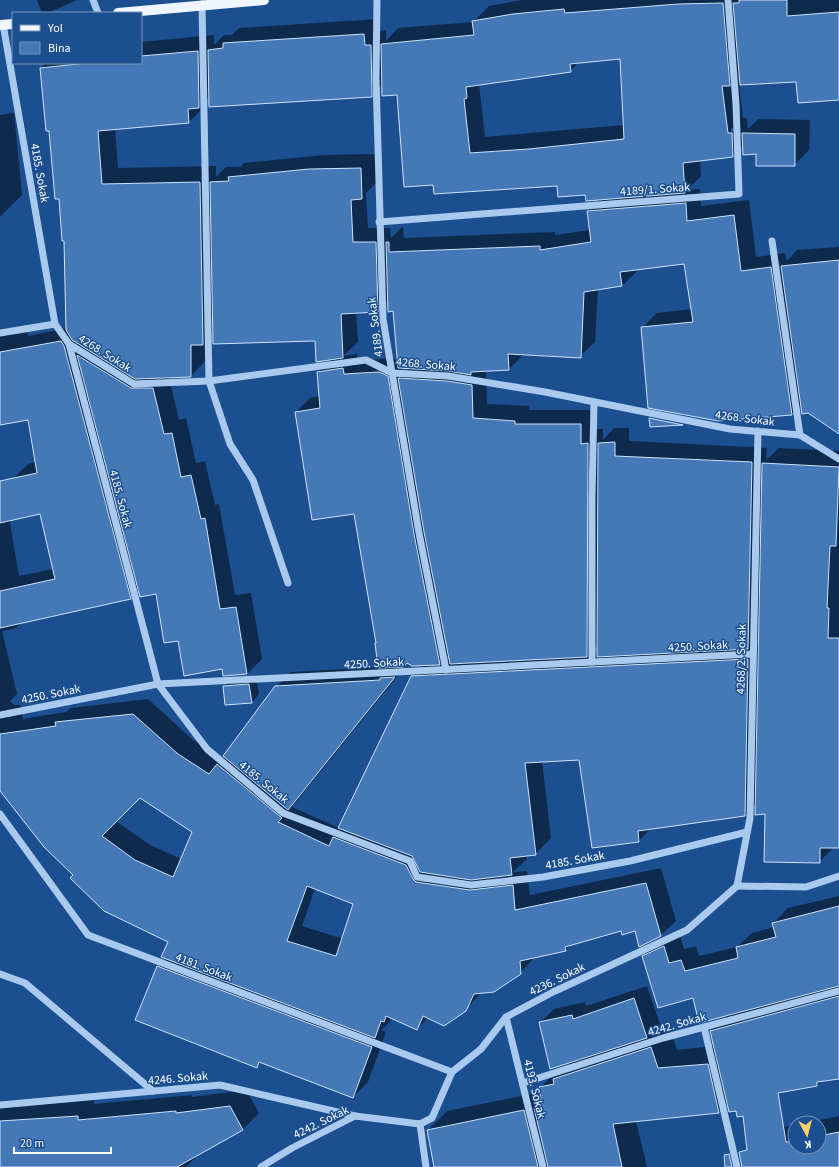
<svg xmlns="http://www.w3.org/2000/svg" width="839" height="1167" font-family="'Source Sans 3',sans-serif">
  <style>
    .shadow { fill: #0007; fill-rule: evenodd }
    .building { fill: #4478b7; stroke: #cfe3fa; fill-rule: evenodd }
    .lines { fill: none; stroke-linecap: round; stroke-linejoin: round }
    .minor { stroke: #a9c9ee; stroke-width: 7 }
    .major { stroke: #f0f6ff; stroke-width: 10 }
    .labels { text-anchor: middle; stroke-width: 3; stroke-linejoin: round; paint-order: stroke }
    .street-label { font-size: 12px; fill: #fff; stroke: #1b4f8f }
  </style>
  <rect width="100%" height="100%" fill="#1b4f8f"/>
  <g class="shadow">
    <polygon points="37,0 77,0 47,13 42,13"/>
    <path d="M522,0H839V99L797,81L739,84L743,118H747L748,129L758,119L810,120L809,150L794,165L757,153L743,145L732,156L700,160L701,176L687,190L700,189L701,206L749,200L756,257L785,253L787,261L797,250L839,247V432L802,404L792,414L642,328L657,313L692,309L685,263L636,269L637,271L622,286L598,289L595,342L580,356L524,354L509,369L486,370L487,404L530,406L529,410H596V429H603V440L614,428H629V441L767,448L766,460L779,448L839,451V847H834L819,862L756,804L745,815L651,828L639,841L580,759L542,761L551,838L535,854L527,855V859L513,872L527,871L530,895L661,868L676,921L661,935L636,930H621L571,945L565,950L535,957L520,973L482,992L465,1010L428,1018L417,1028L391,1017L390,1022L381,1030L386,1032L368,1082L353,1097L262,1062L256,1067L158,967L167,958L169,941L74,875L0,789V500L6,499L19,576L53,569L40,513L13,479L28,464L36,462L28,419L0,424V336L27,331L28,336L67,328L64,240L60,198L41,68L46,63H141V42L214,35V45L224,35H232L239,28L379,19V31L386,30V41L398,28L473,22L489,6ZM621,58L624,125L485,137L479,84L570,71L579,62ZM740,74V82H739L738,76ZM382,84L397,94L434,184L558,185L600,199L588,211L590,230L555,235V232L404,238L403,227H402L391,238L390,228H368L366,193L376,183V154L324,155L244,163L240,167H226L216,177V166L118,168L115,129L189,122L205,106L204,101L210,96H371ZM731,128H733V143H731ZM388,300L394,310L398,361L393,358L358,361L357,354L343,356L358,342L356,312L377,311ZM214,332L316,340L332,359L318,372L320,396L310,398L296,412L355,513L377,642L379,667L291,672L276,687L223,759L193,740L148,699L71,708L66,712L23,719L20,705H14L10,701L17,694L2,631L16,628L21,623L130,599L139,589L157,593L178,639L223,668L224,675L247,674L262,659L251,593L235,595L219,504L215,505L205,461L196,463L186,418L179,420L169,377L191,376L207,359V340ZM402,368H410L403,374ZM760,636V644L752,645ZM598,645V652L590,653ZM449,654L450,660H443ZM408,663L424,665L412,677L339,828L292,807ZM140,797L193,831L181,859L150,845L116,821ZM315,888L354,904L343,939L302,926Z"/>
    <polygon points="14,113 22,195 0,217 0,115"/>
    <polygon points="256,677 259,694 252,702 224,686 232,679"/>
    <polygon points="839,896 839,1078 822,1080 817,1086 782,1091 778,1095 728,1103 719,1112 636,1121 647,1167 435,1167 428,1130 447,1111 541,1092 540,1088 559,1069 566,1067 572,1061 540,1023 554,1009 585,1002 586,1006 647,986 660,1024 648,1036 670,1029 677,1050 715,1046 711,1031 727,1015 694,997 643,956 658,942 679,932 684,949 696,946 699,956 737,947 752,933 774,927 773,923 788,908"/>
    <polygon points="246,1090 259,1113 243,1129 199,1154 186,1167 0,1167 0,1106 94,1100 94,1104 192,1095 192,1097"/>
    <polygon points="839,1116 839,1167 750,1167 767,1130 795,1125 795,1147 819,1147 819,1123 805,1123"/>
  </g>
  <g class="building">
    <polygon points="739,0 787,0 787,16 839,12 839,100 798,103 796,82 740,85 733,3 739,3"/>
    <path d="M723,3L730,86H722L728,133H732L733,157L683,163L685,193L586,201L585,195L558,197L557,186L434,194L433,185L404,187L397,95L382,96L381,44L474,35L472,21L513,14L564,9L565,13L678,4ZM620,59L624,139L529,149L470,153L464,99L467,98L466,87L571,72L570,64Z"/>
    <polygon points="364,34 365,45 371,45 372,97 209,107 208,50 223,48 223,43"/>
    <polygon points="198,51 199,108 188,109 189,123 98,131 102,184 200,182 203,345 191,345 191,377 135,379 72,340 66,330 64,241 62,241 59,199 55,199 49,131 46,131 40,68 87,63 141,63 141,56"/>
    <polygon points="742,133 795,134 795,166 756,166 756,154 743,155"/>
    <polygon points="361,168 362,199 351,200 353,242 376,242 378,312 341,314 343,358 316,362 315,341 213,344 210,182 229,181 228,177 309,169"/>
    <polygon points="686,203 687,221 734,215 741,271 771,267 792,415 718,421 648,408 641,327 693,322 684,264 620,272 622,286 584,292 581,358 508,354 509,370 471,372 471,375 448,371 398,368 393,311 388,312 386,242 389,242 389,252 540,246 540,250 591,242 587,211"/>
    <polygon points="839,260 839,434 808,413 802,414 781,266"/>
    <polygon points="61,341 64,346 131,599 0,628 0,591 55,579 40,514 0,523 0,481 37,473 28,420 0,425 0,352"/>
    <polygon points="77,355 131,388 153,388 164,434 172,433 181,477 191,475 201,519 205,518 220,609 236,607 247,674 223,676 222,669 184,676 178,641 164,643 156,594 140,597"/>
    <polygon points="343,368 344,374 379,372 388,376 414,534 440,665 412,666 407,663 404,667 378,668 375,643 376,643 354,514 312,520 295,412 320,408 317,372"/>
    <polygon points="398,378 447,381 472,385 473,418 515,421 515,424 581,424 581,444 588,443 587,657 450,664 424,532"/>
    <polygon points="649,418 683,425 650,427"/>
    <polygon points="615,442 615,456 752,462 748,649 597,657 598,443"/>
    <polygon points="762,463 839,467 836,546 830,546 827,608 829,608 828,638 839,638 839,848 820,848 820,863 764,862 765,814 755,815"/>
    <polygon points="748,659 745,816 638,831 639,842 592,848 579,760 525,763 536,855 510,858 512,875 471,880 420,872 412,856 338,828 411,676"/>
    <polygon points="395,677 288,810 223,756 275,686 380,680 380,678"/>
    <polygon points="249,684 252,703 225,705 223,686"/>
    <path d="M133,714L178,754L209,774L217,764L282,818L278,822L329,846L333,837L406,865L413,879L416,882L470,890L513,885L515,910L646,883L661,936L639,947L635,931L622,935L621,931L565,947L566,951L520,961L521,974L494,992L474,994L466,1011L444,1026L423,1016L417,1030L386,1016L384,1022L381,1021L375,1038L161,957L168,942L104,911L70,878L73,875L44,847L0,791V734L56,726L55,722ZM140,798L192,832L173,877L135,860L102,836ZM307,886L353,904L336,956L287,941Z"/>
    <polygon points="839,906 839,986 699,1023 693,998 658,1008 642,956 664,946 669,963 681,960 685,971 738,958 736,947 776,937 772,923"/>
    <polygon points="157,966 372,1047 353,1098 259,1062 257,1068 135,1020"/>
    <polygon points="839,996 839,1079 817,1082 817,1086 778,1093 786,1142 795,1141 795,1147 819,1147 819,1136 839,1132 839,1167 742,1167 739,1152 747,1150 743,1116 737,1117 736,1111 729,1112 710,1031"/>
    <polygon points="634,998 647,1038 550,1069 539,1022 572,1015 573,1019"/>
    <polygon points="651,1047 658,1068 708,1064 719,1113 613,1124 622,1167 548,1167 534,1108 542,1107 539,1087 554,1084 553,1079"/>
    <polygon points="230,1106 243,1130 177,1167 0,1167 0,1121 78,1116 78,1120 176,1111 176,1113"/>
    <polygon points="524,1110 538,1167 434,1167 427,1130"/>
    <polygon points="729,1154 732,1167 725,1167 724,1155"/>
  </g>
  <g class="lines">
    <g class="minor">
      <polyline points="93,0 98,13"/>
      <polyline points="377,0 376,78 383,319 419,533 446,670"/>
      <polyline points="202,4 209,381 230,444 253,480 288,583"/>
      <polyline points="3,24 55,324"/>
      <polyline points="379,222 739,194 736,104 728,0"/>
      <polyline points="772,241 800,435"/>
      <polyline points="0,333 55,324 69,344 134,384 209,381 366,360 392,373 448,376 545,392 730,429 800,435 839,459"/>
      <polyline points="69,344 158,684 207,749 283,813 410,861 417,877 471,885 543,877 630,861 747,832"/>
      <polyline points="592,662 592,498 594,402"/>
      <polyline points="0,715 158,684 752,654"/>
      <polyline points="0,814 88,935 452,1072"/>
      <polyline points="737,886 750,818 758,431"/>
      <polyline points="737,886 806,887 839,876"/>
      <polyline points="0,974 25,983 153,1091"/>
      <polyline points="506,1017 543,1167"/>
      <polyline points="704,1027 737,1167"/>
      <polyline points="523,1083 663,1038 839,991"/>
      <polyline points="0,1105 220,1085 355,1116"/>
      <polyline points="420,1124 432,1118 452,1072 481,1049 506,1017 553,992 687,930 737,886"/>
      <polyline points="420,1124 426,1167"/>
      <polyline points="261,1167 292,1148 355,1116 420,1124"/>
    </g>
    <g class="major">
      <polyline points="118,13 264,0"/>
      <polyline points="0,25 13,24"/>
    </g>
  </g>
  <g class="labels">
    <g class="street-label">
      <text transform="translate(40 173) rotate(80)" y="4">4185. Sokak</text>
      <text transform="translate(655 189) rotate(-4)" y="4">4189/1. Sokak</text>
      <text transform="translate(375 327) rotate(-97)" y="4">4189. Sokak</text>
      <text transform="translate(105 353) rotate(32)" y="4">4268. Sokak</text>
      <text transform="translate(426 364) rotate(5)" y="4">4268. Sokak</text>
      <text transform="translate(745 418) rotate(7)" y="4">4268. Sokak</text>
      <text transform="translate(121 499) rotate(75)" y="4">4185. Sokak</text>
      <text transform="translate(698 646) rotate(-3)" y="4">4250. Sokak</text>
      <text transform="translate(741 659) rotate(-89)" y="4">4268/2. Sokak</text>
      <text transform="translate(374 663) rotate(-3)" y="4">4250. Sokak</text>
      <text transform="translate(51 694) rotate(-11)" y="4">4250. Sokak</text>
      <text transform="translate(264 782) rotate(39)" y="4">4185. Sokak</text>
      <text transform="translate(575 860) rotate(-10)" y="4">4185. Sokak</text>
      <text transform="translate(204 967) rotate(21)" y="4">4181. Sokak</text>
      <text transform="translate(557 979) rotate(-26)" y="4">4236. Sokak</text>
      <text transform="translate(677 1024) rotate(-16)" y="4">4242. Sokak</text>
      <text transform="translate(178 1078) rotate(-5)" y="4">4246. Sokak</text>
      <text transform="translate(535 1089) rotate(76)" y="4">4193. Sokak</text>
      <text transform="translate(321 1122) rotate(-26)" y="4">4242. Sokak</text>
    </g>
  </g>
  <rect x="12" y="12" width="130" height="52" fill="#1b4f8f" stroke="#7695bc"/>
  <rect x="20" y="25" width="20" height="6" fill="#f0f6ff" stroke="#7695bc"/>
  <text x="48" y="32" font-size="12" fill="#ffffff">Yol</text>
  <rect x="20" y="42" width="20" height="12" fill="#4478b7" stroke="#7695bc"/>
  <text x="48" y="52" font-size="12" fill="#ffffff">Bina</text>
  <g transform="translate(807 1135) rotate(173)"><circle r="19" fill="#1b4f8f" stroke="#7695bc"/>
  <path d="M0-3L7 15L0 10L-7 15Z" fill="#ffd166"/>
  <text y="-6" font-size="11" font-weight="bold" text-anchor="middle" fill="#ffffff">K</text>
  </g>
  <path d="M14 1147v6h97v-6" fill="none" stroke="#ffffff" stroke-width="2"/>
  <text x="20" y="1147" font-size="12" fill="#ffffff" stroke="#1b4f8f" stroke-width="3" paint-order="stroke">20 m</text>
</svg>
